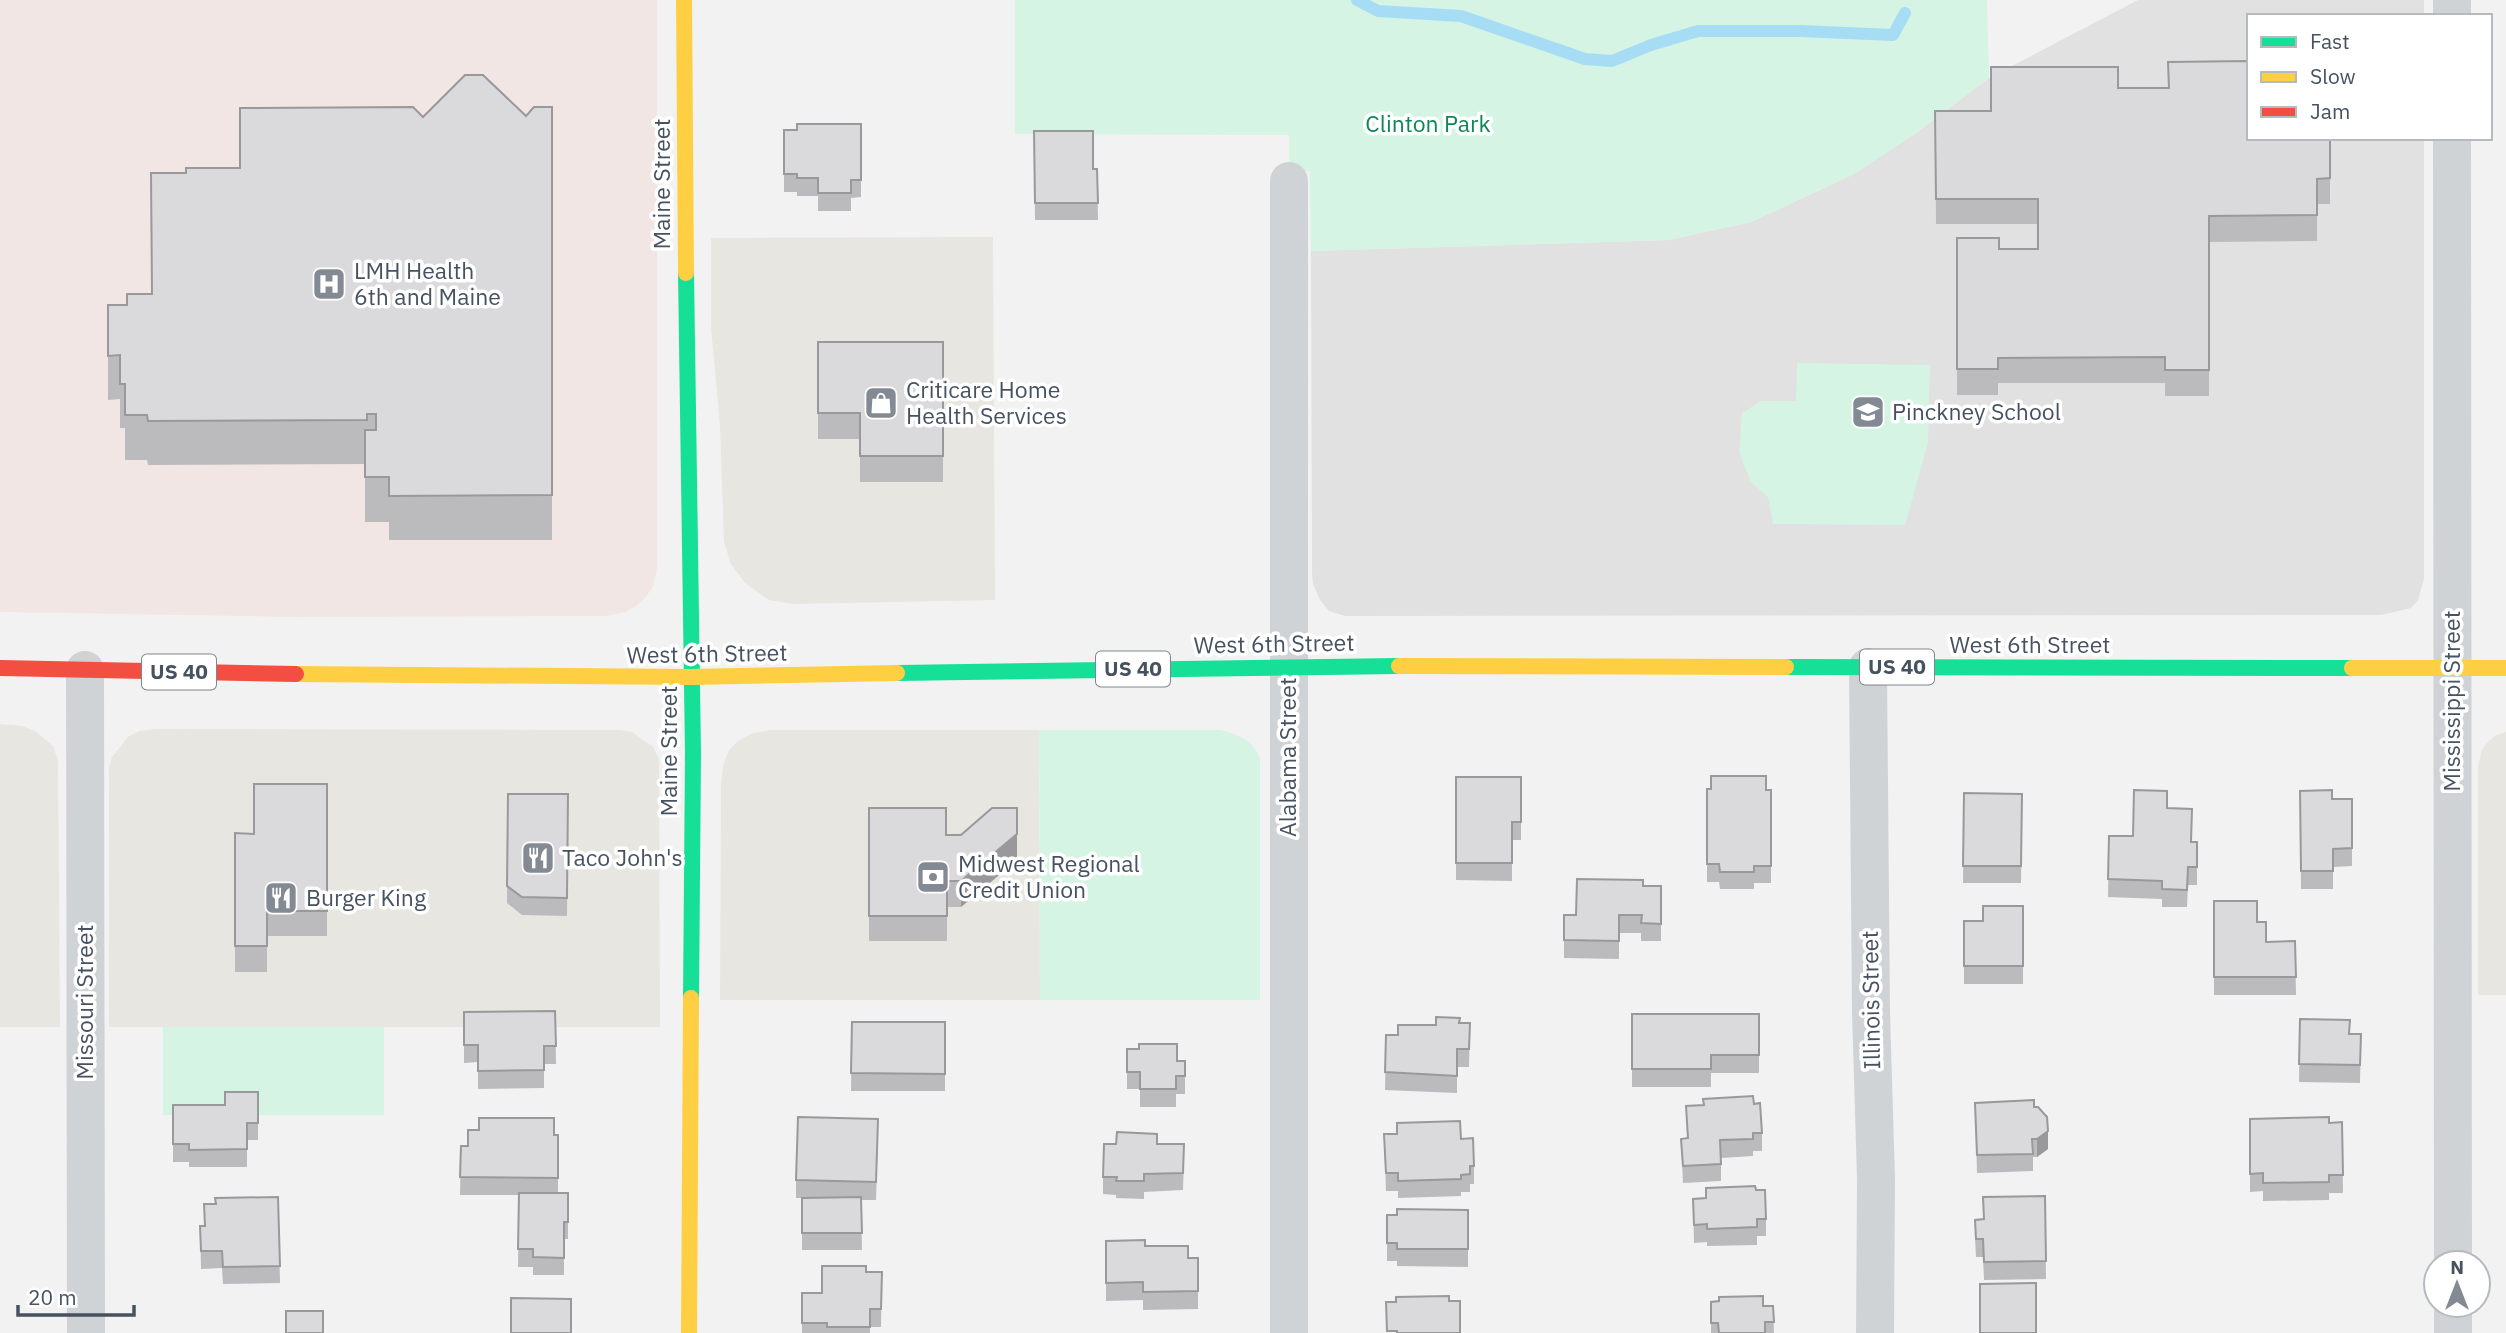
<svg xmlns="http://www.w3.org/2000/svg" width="2506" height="1333" font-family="'IBM Plex Sans',sans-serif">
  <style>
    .commercial { fill: #e7e6e0 }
    .education { fill: #e1e1e2 }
    .medical { fill: #f2e6e4 }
    .green { fill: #d5f4e4 }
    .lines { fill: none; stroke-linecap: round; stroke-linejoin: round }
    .stream { stroke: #a6ddf5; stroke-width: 12 }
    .street { stroke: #d0d3d6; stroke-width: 38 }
    .fast { stroke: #16e098; stroke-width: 16 }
    .slow { stroke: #ffcf43; stroke-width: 16 }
    .jam { stroke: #f24e42; stroke-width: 16 }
    .wall { fill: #bbbbbe }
    .shaded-wall { fill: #99999b }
    .building { fill: #dadadd; stroke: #99999b; stroke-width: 2 }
    .labels { text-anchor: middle; stroke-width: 7; stroke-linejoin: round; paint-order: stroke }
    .shield { fill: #fff; stroke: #7e8690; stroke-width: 2 }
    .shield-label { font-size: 21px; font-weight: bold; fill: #475261 }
    .park-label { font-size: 23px; fill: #0d8755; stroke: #fff }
    .street-label { font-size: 23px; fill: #475261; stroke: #fff }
    .poi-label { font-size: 23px; fill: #475261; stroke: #fff; text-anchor: start }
  </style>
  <rect width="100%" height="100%" fill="#f3f2f2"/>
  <g class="commercial">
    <polygon points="993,237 995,600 795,604 769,600 745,583 731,564 724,542 720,425 711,327 711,238"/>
    <polygon points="0,724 22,726 35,731 53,746 58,761 60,1027 0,1027"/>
    <polygon points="156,729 620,730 632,732 653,747 659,759 660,1027 109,1027 109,768 112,757 128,737 139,731"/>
    <polygon points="771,730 1039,730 1040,1000 720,1000 721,786 723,766 729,750 738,741 753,733"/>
    <polygon points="2506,732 2506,995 2478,995 2478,765 2482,750 2487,743 2496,735"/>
  </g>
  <polygon class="education" points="2138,0 2424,0 2424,16 2249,16 2249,138 2424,138 2424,579 2418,600 2411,608 2381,615 1345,616 1329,611 1320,600 1313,584 1312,573 1311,251 1668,240 1751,222 1854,174 1916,133 1989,78"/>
  <polygon class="medical" points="0,0 657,0 657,568 653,587 645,598 635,607 625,612 607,616 294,617 0,612"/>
  <g class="green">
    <polygon points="1015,0 1987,0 1989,78 1916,133 1854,174 1751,222 1668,240 1311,251 1310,171 1289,172 1289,135 1015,134"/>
    <polygon points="1797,363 1930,365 1928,443 1905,525 1773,524 1768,497 1751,482 1739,452 1742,413 1761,401 1796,401"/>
    <path d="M1039,730H1220C1238,734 1253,740 1260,759V1000H1040Z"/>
    <rect x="163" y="1027" width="221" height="88"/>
  </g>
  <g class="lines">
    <polyline class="stream" points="1357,0 1378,11 1461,16 1585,59 1612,61 1651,45 1698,31 1800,31 1893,35 1905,13"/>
    <g class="street">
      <polyline points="2452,0 2452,16"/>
      <polyline points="2452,138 2453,1263"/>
      <polyline points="1868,667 1871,1012 1876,1178 1875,1333"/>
      <polyline points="85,670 86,1333"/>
      <polyline points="2453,1305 2453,1333"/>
      <polyline points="1289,1333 1289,181"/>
    </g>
    <g class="fast">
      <polyline points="686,273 693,754 691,998"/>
      <polyline points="1786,667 2352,668"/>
      <polyline points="897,673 1399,666"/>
    </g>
    <g class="slow">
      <polyline points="684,0 686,273"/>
      <polyline points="1399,666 1786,667"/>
      <polyline points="2352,668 2506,668"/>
      <polyline points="296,674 691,677 897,673"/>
      <polyline points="689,1333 691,998"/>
    </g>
    <polyline class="jam" points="0,668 296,674"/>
  </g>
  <g class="wall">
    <polygon points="2118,88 2249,138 2330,138 2330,204 2317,204 2317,241 2209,242 2209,396 2165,396 2165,383 1998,383 1998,395 1957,395 1957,238 1999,249 2038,249 2038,224 1936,224 1935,111 1991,111"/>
    <polygon points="552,107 552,540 389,540 389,522 365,522 365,464 148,465 147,460 125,460 125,428 120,428 120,399 108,400 108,305 127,305 151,294 186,173 240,168 423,117 526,116"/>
    <polygon points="784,130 861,180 861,197 851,198 851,211 818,211 818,196 797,196 797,192 784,192"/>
    <polygon points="1034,131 1093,169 1097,169 1098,220 1035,220"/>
    <polygon points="818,342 943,342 943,482 860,482 860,439 818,439"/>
    <polygon points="1456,777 1521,777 1521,840 1512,840 1512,881 1456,880"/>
    <polygon points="327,784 327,936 267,936 267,972 235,972 235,833 254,834"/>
    <polygon points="1707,789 1771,790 1771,883 1754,883 1754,889 1720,889 1719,882 1707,882"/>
    <polygon points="2300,791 2332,799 2352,799 2352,866 2333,867 2333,889 2301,889"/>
    <polygon points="1964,793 2022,794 2021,883 1963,883"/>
    <polygon points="508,794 568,794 567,916 522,915 507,903"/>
    <polygon points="869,808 946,835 1017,860 961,907 947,907 947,941 869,941"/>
    <polygon points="2167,808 2192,842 2197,842 2197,885 2188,885 2187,907 2162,907 2162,899 2108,897 2109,836 2133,836"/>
    <polygon points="1643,886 1661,886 1661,941 1641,941 1641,933 1619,933 1619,959 1564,958 1564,915 1576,915"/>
    <polygon points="2214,901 2257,922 2266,942 2295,941 2296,995 2214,995"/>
    <polygon points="2023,906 2023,984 1964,984 1964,921 1983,921"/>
    <polygon points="555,1011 556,1064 544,1064 544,1088 478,1089 478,1062 464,1063 464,1012"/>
    <polygon points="1632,1014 1759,1014 1759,1073 1711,1073 1711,1087 1632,1087"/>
    <polygon points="2300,1019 2350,1034 2361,1034 2360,1083 2299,1082"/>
    <polygon points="852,1022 945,1022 945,1091 851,1091"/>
    <polygon points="1460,1023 1470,1023 1469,1067 1457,1067 1457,1093 1385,1090 1386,1035 1398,1035 1436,1025"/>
    <polygon points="1127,1049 1177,1061 1185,1061 1185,1094 1176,1094 1176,1107 1140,1107 1140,1089 1127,1089"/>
    <polygon points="258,1092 258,1140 247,1140 247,1167 189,1167 189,1162 173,1162 173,1105 225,1105"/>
    <polygon points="1975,1103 2034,1107 2048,1149 2037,1157 2033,1157 2033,1171 1977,1173"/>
    <polygon points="1754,1104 1762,1133 1762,1151 1753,1151 1753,1156 1721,1158 1721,1181 1683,1183 1681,1139 1687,1138 1686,1106"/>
    <polygon points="2250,1119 2329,1123 2342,1122 2343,1193 2329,1193 2329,1200 2263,1201 2263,1191 2250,1192"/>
    <polygon points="1384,1134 1461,1139 1474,1166 1474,1184 1470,1184 1470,1192 1461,1192 1461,1196 1398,1198 1398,1191 1386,1191"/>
    <polygon points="554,1135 558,1135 558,1193 568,1193 568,1239 564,1239 564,1275 533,1275 533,1267 518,1267 519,1195 460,1195 461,1146"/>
    <polygon points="878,1137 876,1200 861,1200 862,1250 802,1250 802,1198 806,1198 796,1198 796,1180"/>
    <polygon points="1116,1144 1157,1144 1184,1162 1183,1190 1144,1192 1144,1199 1116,1198 1116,1195 1103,1194 1103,1177"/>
    <polygon points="1756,1190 1766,1219 1766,1236 1757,1236 1757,1245 1707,1246 1707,1242 1694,1243 1693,1199 1706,1198"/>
    <polygon points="2045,1196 2046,1279 1984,1280 1983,1257 1976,1257 1975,1237 1983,1219"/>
    <polygon points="278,1197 280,1283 223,1284 222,1268 201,1269 200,1226 204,1226 215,1204"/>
    <polygon points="1468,1210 1468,1267 1397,1266 1397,1261 1387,1261 1387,1215"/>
    <polygon points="1106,1241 1145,1246 1188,1258 1198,1258 1198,1309 1143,1310 1143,1300 1106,1301"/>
    <polygon points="866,1272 882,1272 881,1327 870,1327 870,1333 802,1333 802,1293 822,1293"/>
    <polygon points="1711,1302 1773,1306 1774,1333 1711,1333"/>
  </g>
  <g class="shaded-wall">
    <polygon points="1017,834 1017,860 961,907 961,881"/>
    <polygon points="2048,1131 2048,1149 2037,1157 2037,1139"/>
  </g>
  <g class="building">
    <polygon points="2249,61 2249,138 2330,138 2330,178 2317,179 2317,215 2209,216 2209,370 2165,370 2165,357 1998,358 1998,369 1957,369 1957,238 1999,238 1999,249 2038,249 2038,199 1936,199 1935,111 1991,111 1991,67 2118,67 2118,88 2169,88 2168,62"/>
    <polygon points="465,75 483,75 526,116 534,107 552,107 552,495 389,496 389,477 365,477 365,430 376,430 376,414 367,414 367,420 148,421 147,415 125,415 125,384 120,384 120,355 108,356 108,305 127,305 127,294 152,294 151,173 186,173 186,168 240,168 240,108 413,107 423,117"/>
    <polygon points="797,124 861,124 861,180 851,180 851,193 818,193 818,178 797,178 797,174 784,174 784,130 797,130"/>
    <polygon points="1034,131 1093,131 1093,169 1097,169 1098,203 1035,203"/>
    <polygon points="818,342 943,342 943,456 860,456 860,413 818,413"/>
    <polygon points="1711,776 1766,776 1766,790 1771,790 1771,866 1754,866 1754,872 1720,872 1719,864 1707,864 1707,789 1711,789"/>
    <polygon points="1456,777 1521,777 1521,822 1512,822 1512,863 1456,863"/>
    <polygon points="254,784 327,784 327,911 267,911 267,946 235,946 235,833 254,834"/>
    <polygon points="2134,790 2167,791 2167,808 2192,809 2191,842 2197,842 2197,867 2188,867 2187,890 2162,889 2162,881 2108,879 2109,836 2133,836"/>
    <polygon points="2332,790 2332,799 2352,799 2352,848 2333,849 2333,871 2301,871 2300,791"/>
    <polygon points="1964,793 2022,794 2021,866 1963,866"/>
    <polygon points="508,794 568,794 567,898 522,897 507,886"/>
    <polygon points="869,808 946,808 946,835 961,835 992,808 1017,808 1017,834 961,881 947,881 947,916 869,916"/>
    <polygon points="1577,879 1643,880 1643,886 1661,886 1661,924 1641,923 1642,915 1619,915 1619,941 1564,940 1564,915 1576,915"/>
    <polygon points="2214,901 2257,901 2257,922 2266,922 2266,942 2295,941 2296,977 2214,977"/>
    <polygon points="1983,906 2023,906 2023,966 1964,966 1964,921 1983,921"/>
    <polygon points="555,1011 556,1046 544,1046 544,1070 478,1071 478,1045 464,1045 464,1012"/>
    <polygon points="1632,1014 1759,1014 1759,1055 1711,1055 1711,1069 1632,1069"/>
    <polygon points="1436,1017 1460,1018 1459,1023 1470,1023 1469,1049 1457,1049 1457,1076 1385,1072 1386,1035 1398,1035 1398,1025 1436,1025"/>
    <polygon points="2300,1019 2350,1020 2349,1034 2361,1034 2360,1065 2299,1064"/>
    <polygon points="852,1022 945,1022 945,1074 851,1073"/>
    <polygon points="1139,1044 1177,1044 1177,1061 1185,1061 1185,1076 1176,1076 1176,1089 1140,1089 1140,1072 1127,1072 1127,1049 1139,1049"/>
    <polygon points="225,1092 258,1092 258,1123 247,1123 247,1149 189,1150 189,1144 173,1144 173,1105 225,1105"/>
    <polygon points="1753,1096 1754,1104 1760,1103 1762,1133 1753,1133 1753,1139 1720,1140 1721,1164 1683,1166 1681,1139 1688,1138 1686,1106 1704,1105 1703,1099"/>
    <polygon points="2034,1100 2034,1107 2038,1107 2047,1117 2048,1131 2037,1139 2032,1139 2033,1154 1977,1155 1975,1103"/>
    <polygon points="798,1117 878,1119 876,1182 796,1180"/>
    <polygon points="2329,1117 2329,1123 2342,1122 2343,1175 2329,1175 2329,1182 2263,1183 2263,1173 2250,1174 2250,1119"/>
    <polygon points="479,1118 554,1118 554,1135 558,1135 558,1178 460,1177 461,1146 468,1146 468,1130 479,1130"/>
    <polygon points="1460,1121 1461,1139 1473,1138 1474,1166 1470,1166 1470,1174 1461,1175 1461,1179 1398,1181 1398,1173 1386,1173 1384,1134 1397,1134 1397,1123"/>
    <polygon points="1117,1132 1157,1134 1157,1144 1184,1144 1183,1173 1144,1174 1144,1181 1116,1181 1117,1177 1103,1177 1104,1144 1116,1144"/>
    <polygon points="1755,1186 1756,1190 1765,1190 1766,1219 1757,1219 1757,1227 1707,1229 1707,1224 1694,1225 1693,1199 1706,1198 1706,1188"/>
    <polygon points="519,1193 568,1193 568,1222 564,1222 564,1258 533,1257 533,1249 518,1249"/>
    <polygon points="2045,1196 2046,1261 1984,1262 1983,1239 1976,1239 1975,1220 1984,1219 1983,1197"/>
    <polygon points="278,1197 280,1266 223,1267 222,1251 201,1251 200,1226 205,1226 204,1204 216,1204 215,1198"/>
    <polygon points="861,1197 862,1233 802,1233 802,1198"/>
    <polygon points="1397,1209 1468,1210 1468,1249 1397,1249 1397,1243 1387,1243 1387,1215 1397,1215"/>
    <polygon points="1145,1240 1145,1246 1188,1246 1188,1258 1198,1258 1198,1291 1143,1292 1143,1282 1106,1283 1106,1241"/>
    <polygon points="822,1266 866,1266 866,1272 882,1272 881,1309 870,1309 870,1327 827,1327 827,1323 802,1323 802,1293 822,1293"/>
    <polygon points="2036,1283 2036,1333 1980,1333 1980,1284"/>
    <polygon points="1449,1296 1449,1301 1460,1301 1460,1333 1397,1333 1397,1331 1387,1331 1386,1302 1396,1302 1396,1297"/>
    <polygon points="1763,1296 1763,1306 1773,1306 1774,1322 1765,1322 1765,1333 1719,1333 1718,1323 1711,1323 1711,1302 1719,1301 1719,1297"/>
    <polygon points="511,1298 571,1299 571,1333 511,1333"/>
    <rect x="286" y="1311" width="37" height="22"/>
  </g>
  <defs>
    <symbol id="hospital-square" viewBox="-11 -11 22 22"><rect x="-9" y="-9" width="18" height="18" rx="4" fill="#838a94" stroke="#fff"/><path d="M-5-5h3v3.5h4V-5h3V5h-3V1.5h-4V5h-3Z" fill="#fff"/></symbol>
    <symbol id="shop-square" viewBox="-11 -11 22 22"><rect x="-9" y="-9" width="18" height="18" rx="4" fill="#838a94" stroke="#fff"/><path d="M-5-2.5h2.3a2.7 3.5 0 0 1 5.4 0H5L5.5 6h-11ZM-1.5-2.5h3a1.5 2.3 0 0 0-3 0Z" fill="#fff"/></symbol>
    <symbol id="school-square" viewBox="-11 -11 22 22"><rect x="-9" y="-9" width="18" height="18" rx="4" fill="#838a94" stroke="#fff"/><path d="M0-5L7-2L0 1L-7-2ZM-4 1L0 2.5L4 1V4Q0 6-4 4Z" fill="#fff"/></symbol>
    <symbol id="restaurant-square" viewBox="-11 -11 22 22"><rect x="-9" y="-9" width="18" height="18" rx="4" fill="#838a94" stroke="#fff"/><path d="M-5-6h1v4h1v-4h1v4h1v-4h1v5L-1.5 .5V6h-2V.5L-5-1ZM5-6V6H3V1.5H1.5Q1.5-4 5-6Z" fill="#fff"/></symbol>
    <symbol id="bank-square" viewBox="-11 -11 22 22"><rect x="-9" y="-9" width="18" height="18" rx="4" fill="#838a94" stroke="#fff"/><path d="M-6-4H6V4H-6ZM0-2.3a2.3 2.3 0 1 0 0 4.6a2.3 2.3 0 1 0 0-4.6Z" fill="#fff"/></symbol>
  </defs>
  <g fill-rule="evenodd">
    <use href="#hospital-square" x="310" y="265" width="38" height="38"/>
    <use href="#shop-square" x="862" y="384" width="38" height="38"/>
    <use href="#school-square" x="1849" y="393" width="38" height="38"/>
    <use href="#restaurant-square" x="519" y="839" width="38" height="38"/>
    <use href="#bank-square" x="914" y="858" width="38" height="38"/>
    <use href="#restaurant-square" x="262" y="879" width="38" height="38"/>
  </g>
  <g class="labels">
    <g class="shield">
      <rect x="1860" y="649.5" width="74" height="35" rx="5"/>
      <rect x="1096" y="651.5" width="74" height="35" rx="5"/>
      <rect x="142" y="654.5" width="74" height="35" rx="5"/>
    </g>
    <g class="shield-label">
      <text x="1897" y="674">US 40</text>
      <text x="1133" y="676">US 40</text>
      <text x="179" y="679">US 40</text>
    </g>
    <g class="park-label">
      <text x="1428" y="132">Clinton Park</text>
    </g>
    <g class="street-label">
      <text transform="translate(662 184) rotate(-90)" y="8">Maine Street</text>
      <text transform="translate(1274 644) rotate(-1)" y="8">West 6th Street</text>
      <text x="2030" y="653">West 6th Street</text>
      <text transform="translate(707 654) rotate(-1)" y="8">West 6th Street</text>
      <text transform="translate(2452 701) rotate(-90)" y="8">Mississippi Street</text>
      <text transform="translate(669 751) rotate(-90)" y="8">Maine Street</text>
      <text transform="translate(1288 757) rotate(-90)" y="8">Alabama Street</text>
      <text transform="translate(1871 1000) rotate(-91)" y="8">Illinois Street</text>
      <text transform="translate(85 1002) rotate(-90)" y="8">Missouri Street</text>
    </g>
    <g class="poi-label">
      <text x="354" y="279">LMH Health<tspan x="354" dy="26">6th and Maine</tspan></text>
      <text x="906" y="398">Criticare Home<tspan x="906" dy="26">Health Services</tspan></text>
      <text x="1892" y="420">Pinckney School</text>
      <text x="562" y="866">Taco John's</text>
      <text x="958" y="872">Midwest Regional<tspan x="958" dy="26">Credit Union</tspan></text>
      <text x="306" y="906">Burger King</text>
    </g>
  </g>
  <rect x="2247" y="14" width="245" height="126" fill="#ffffff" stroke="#b5bac0" stroke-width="2"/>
  <rect x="2261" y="37" width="35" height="10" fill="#16e098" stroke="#b5bac0" stroke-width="2"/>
  <text x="2310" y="49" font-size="21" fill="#475261">Fast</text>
  <rect x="2261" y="72" width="35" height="10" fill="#ffcf43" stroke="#b5bac0" stroke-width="2"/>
  <text x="2310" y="84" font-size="21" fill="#475261">Slow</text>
  <rect x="2261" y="107" width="35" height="10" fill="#f24e42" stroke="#b5bac0" stroke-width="2"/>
  <text x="2310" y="119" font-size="21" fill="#475261">Jam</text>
  <g transform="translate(2457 1284)"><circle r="33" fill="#ffffff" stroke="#b5bac0" stroke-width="2"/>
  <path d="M0-5L12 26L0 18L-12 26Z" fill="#838a94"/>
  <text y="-10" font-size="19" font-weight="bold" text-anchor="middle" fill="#475261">N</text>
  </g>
  <path d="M18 1305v10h116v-10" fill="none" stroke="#475261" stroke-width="3.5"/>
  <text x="28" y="1305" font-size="21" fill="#475261" stroke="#ffffff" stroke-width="5" paint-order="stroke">20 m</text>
</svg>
